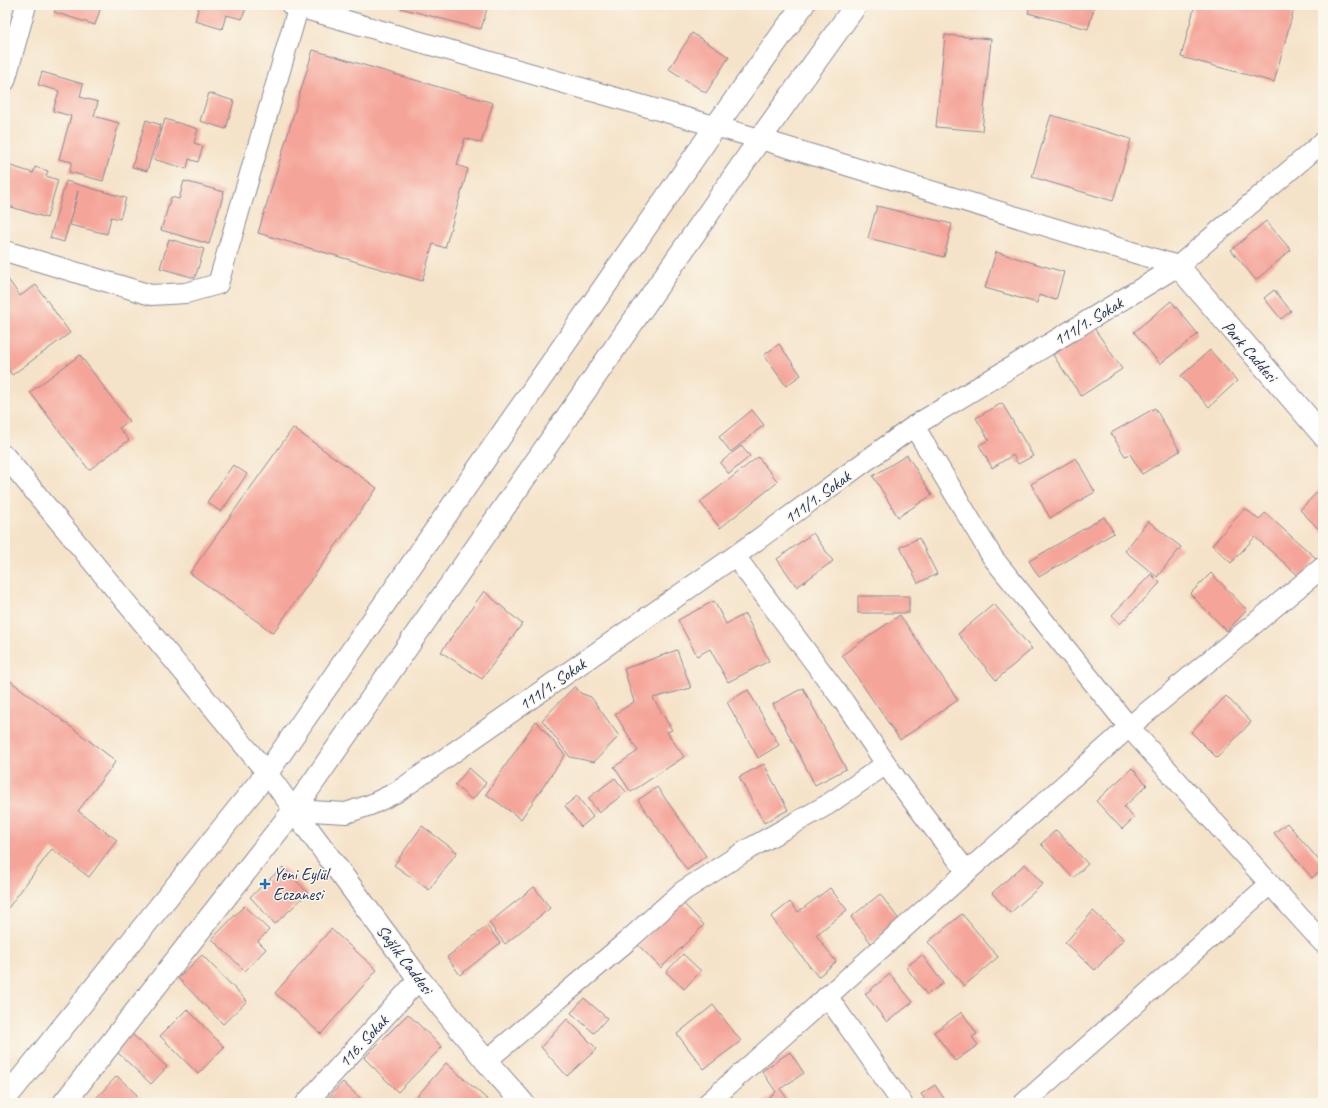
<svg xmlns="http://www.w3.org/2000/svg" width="1328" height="1108" font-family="Caveat,sans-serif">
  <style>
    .building { fill: #f5a499 }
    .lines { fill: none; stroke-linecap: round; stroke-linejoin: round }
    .street-casing { stroke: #888994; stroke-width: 22 }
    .secondary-casing { stroke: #888994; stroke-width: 24 }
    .street { stroke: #fff; stroke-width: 20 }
    .secondary { stroke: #fff; stroke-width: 22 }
    .poi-dot { fill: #1f6fb2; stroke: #fbf7ec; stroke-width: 1.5 }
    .labels { text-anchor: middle; stroke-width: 3; stroke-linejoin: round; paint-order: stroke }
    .street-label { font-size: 17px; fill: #1b2f5e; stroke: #fbf7ec }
    .poi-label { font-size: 17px; fill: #1b2f5e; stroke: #fbf7ec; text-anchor: start }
  </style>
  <rect width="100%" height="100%" fill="#fbf7ec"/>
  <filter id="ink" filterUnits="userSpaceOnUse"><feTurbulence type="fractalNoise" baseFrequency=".025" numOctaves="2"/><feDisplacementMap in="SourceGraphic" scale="8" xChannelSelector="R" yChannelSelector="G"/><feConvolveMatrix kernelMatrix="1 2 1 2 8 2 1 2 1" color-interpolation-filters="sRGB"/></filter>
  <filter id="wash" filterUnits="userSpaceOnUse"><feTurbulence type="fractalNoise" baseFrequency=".012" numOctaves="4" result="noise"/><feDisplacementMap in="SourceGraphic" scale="16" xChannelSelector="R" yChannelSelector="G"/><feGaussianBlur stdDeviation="0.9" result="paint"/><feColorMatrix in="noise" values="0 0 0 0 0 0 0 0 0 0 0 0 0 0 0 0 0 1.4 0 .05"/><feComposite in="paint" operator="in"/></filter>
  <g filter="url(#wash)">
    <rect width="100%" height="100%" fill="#f5e3c9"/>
    <g id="blocks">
      <g class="building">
        <polygon points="57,5 85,5 100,10 95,25 54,12"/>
        <polygon points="199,5 247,5 242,19 226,15 222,29 195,21"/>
        <polygon points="400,5 488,5 481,29 400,8"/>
        <polygon points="1030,5 1095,5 1088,29 1028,13"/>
        <polygon points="1195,5 1295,5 1274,82 1181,57"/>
        <polygon points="692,33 729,57 706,93 669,69"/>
        <polygon points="945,35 991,39 982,131 936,127"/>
        <polygon points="313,50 493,103 481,143 465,138 457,165 468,169 445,248 433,244 422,281 258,233"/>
        <polygon points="42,72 83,84 80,97 98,102 94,116 119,123 103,181 69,172 72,162 59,159 71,116 53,111 59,91 38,85"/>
        <polygon points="209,93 234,101 226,129 200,121"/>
        <polygon points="1051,115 1131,139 1113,201 1032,177"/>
        <polygon points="165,119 198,129 194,143 203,146 198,162 189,159 187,169 153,159"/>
        <polygon points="146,120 161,125 147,171 132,167"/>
        <polygon points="5,164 33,173 35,167 48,171 46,176 58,180 47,218 5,205"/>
        <polygon points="66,181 126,198 120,219 111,217 107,234 70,225 78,191 64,242 50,238"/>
        <polygon points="184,181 224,192 209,244 161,230 171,197 179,199"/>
        <polygon points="877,206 952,224 944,257 868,238"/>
        <polygon points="1266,221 1291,250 1256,280 1231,250"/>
        <polygon points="169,239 204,249 195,278 160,268"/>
        <polygon points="996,252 1064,272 1056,300 1039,295 1037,303 985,288"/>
        <polygon points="5,275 20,296 36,285 70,333 12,375 5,365"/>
        <polygon points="1274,290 1291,311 1281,319 1264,298"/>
        <polygon points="1171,301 1198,334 1160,364 1134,332"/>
        <polygon points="1094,328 1122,369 1081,396 1053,355"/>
        <polygon points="779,344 801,375 786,386 764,355"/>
        <polygon points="1210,350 1237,381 1209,407 1181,376"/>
        <polygon points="80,355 129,421 119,428 129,440 89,470 30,392"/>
        <polygon points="1002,403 1033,456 1018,464 1013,455 992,468 979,445 989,440 976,418"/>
        <polygon points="1155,408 1180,451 1142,474 1130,454 1125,456 1111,433"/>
        <polygon points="752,410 764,425 731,452 719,437"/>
        <polygon points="293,428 377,488 273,633 190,573"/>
        <polygon points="741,446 750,456 729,474 720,463"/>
        <polygon points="907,455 932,495 898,517 873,476"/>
        <polygon points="758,457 778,482 720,528 700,502"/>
        <polygon points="1076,458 1095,492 1050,518 1031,484"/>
        <polygon points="233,465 247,474 221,512 207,502"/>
        <polygon points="1323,486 1323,533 1300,510"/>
        <polygon points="1245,508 1259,520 1265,513 1317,559 1301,578 1255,537 1231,563 1212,545"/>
        <polygon points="1104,517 1114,533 1039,577 1029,561"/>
        <polygon points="1148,521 1181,547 1157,577 1125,551"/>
        <polygon points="813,533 833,561 797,587 777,559"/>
        <polygon points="919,538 937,574 918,583 900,547"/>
        <polygon points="1211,573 1247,610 1227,631 1190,594"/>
        <polygon points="1151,574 1160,583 1120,624 1112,615"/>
        <polygon points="484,591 522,624 482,679 441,652"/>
        <rect x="858" y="596" width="51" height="17"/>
        <polygon points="714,601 726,624 745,614 769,661 728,682 710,649 697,656 678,620"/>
        <polygon points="994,604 1032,649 996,680 958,634"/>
        <polygon points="900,615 958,700 900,740 842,655"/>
        <polygon points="677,650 691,688 653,698 672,730 667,732 684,757 631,792 614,767 638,751 615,714 634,702 624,669"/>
        <polygon points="5,677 116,761 78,811 117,840 89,877 52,849 5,912"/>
        <polygon points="575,686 580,693 591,697 619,736 594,762 570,757 542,720"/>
        <polygon points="803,688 846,769 815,785 773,704"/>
        <polygon points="748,690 779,745 758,758 727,702"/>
        <polygon points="1226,696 1251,722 1217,758 1191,732"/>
        <polygon points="536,721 565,755 521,819 486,794"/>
        <polygon points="764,764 788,810 764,823 739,777"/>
        <polygon points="469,768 486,783 472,800 455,785"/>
        <polygon points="1132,768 1147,785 1124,807 1134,818 1122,829 1096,801"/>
        <polygon points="615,778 626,792 599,813 588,798"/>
        <polygon points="657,787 706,856 687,870 638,800"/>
        <polygon points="577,796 593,817 581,827 565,806"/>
        <polygon points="1287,823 1323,865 1323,869 1312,878 1274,833"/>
        <polygon points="422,826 457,852 429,890 394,865"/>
        <polygon points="1056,830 1088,864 1073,878 1041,844"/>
        <polygon points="1025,864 1043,884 1010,913 992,893"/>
        <polygon points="283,867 308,893 275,924 250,897"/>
        <polygon points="534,887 550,908 505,944 489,923"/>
        <polygon points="830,888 847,910 816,935 836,962 818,977 771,917 790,902 798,912"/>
        <polygon points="880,894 900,921 871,943 851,917"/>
        <polygon points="682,902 704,925 661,968 638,945"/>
        <polygon points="244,906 269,930 258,941 266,949 245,971 212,939"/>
        <polygon points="1093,911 1124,939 1095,970 1065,943"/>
        <polygon points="962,914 998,957 964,986 928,942"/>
        <polygon points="487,926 500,943 460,975 447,957"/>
        <polygon points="331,929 377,970 321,1034 275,993"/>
        <polygon points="683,954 701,971 684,989 666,972"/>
        <polygon points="202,955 247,1001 223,1024 178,978"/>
        <polygon points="922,955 943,983 927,995 906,967"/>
        <polygon points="890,974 913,1002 887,1022 865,994"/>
        <polygon points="584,998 607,1018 594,1033 571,1013"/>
        <polygon points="713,1005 741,1041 704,1069 677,1034"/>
        <polygon points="187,1009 224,1047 198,1074 160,1036"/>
        <polygon points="962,1012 977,1034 972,1037 978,1045 955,1061 934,1032"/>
        <polygon points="408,1014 442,1047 398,1092 364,1058"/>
        <polygon points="567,1019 597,1049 567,1076 541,1047"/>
        <polygon points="131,1033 167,1067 151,1084 115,1050"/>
        <polygon points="790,1052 804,1073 780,1089 791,1103 762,1103 776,1092 762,1071"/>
        <polygon points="446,1063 489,1101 487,1103 411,1103"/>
        <polygon points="117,1076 137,1095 136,1097 143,1103 101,1103 96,1098"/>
        <polygon points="343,1082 365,1103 323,1103"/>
        <polygon points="935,1085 947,1103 927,1103 921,1094"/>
      </g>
    </g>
  </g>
  <g filter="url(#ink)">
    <use href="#blocks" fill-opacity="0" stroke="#888994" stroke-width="1"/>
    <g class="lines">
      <defs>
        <g id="street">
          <polyline points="291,5 760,139 1178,266"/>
          <polyline points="5,81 26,5"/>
          <polyline points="5,251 151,295 186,293 218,284 299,5"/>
          <polyline points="914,426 993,558 1129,727 1323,943"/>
          <polyline points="5,456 267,773 294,810 346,813 370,805 397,792 735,556 914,426 1178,266 1323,142"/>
          <polyline points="735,556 844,702 897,780 967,872"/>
          <polyline points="827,996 902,1103"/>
          <polyline points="486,1061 626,942 683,891 747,850 827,805 886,764"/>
          <polyline points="306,1103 419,979"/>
          <polyline points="708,1103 1129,727 1323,567"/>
          <polyline points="1024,1103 1270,884"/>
        </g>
        <g id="secondary">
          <polyline points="1178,266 1323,435"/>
          <polyline points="294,810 419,979 486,1061 523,1103"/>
          <polyline points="5,1099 267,773 716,126 803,5"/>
          <polyline points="64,1103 294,810 760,139 856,5"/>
        </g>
      </defs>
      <use href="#street" class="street-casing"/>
      <use href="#secondary" class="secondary-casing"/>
      <use href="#street" class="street"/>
      <use href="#secondary" class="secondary"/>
    </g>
  </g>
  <path class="poi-dot" d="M263 878h4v4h4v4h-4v4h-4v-4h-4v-4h4z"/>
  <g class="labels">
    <g class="street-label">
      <text transform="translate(1088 321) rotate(-31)" y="6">111/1. Sokak</text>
      <text transform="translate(1250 351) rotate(49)" y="6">Park Caddesi</text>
      <text transform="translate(817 497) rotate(-36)" y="6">111/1. Sokak</text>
      <text transform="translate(552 684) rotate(-35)" y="6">111/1. Sokak</text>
      <text transform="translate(405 959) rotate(53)" y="6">Sağlık Caddesi</text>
      <text transform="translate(363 1041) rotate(-47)" y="6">116. Sokak</text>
    </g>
    <g class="poi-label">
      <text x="273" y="880">Yeni Eylül<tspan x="273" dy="20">Eczanesi</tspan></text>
    </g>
  </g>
  <rect width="1328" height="1108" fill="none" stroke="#fbf7ec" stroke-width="20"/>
</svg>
